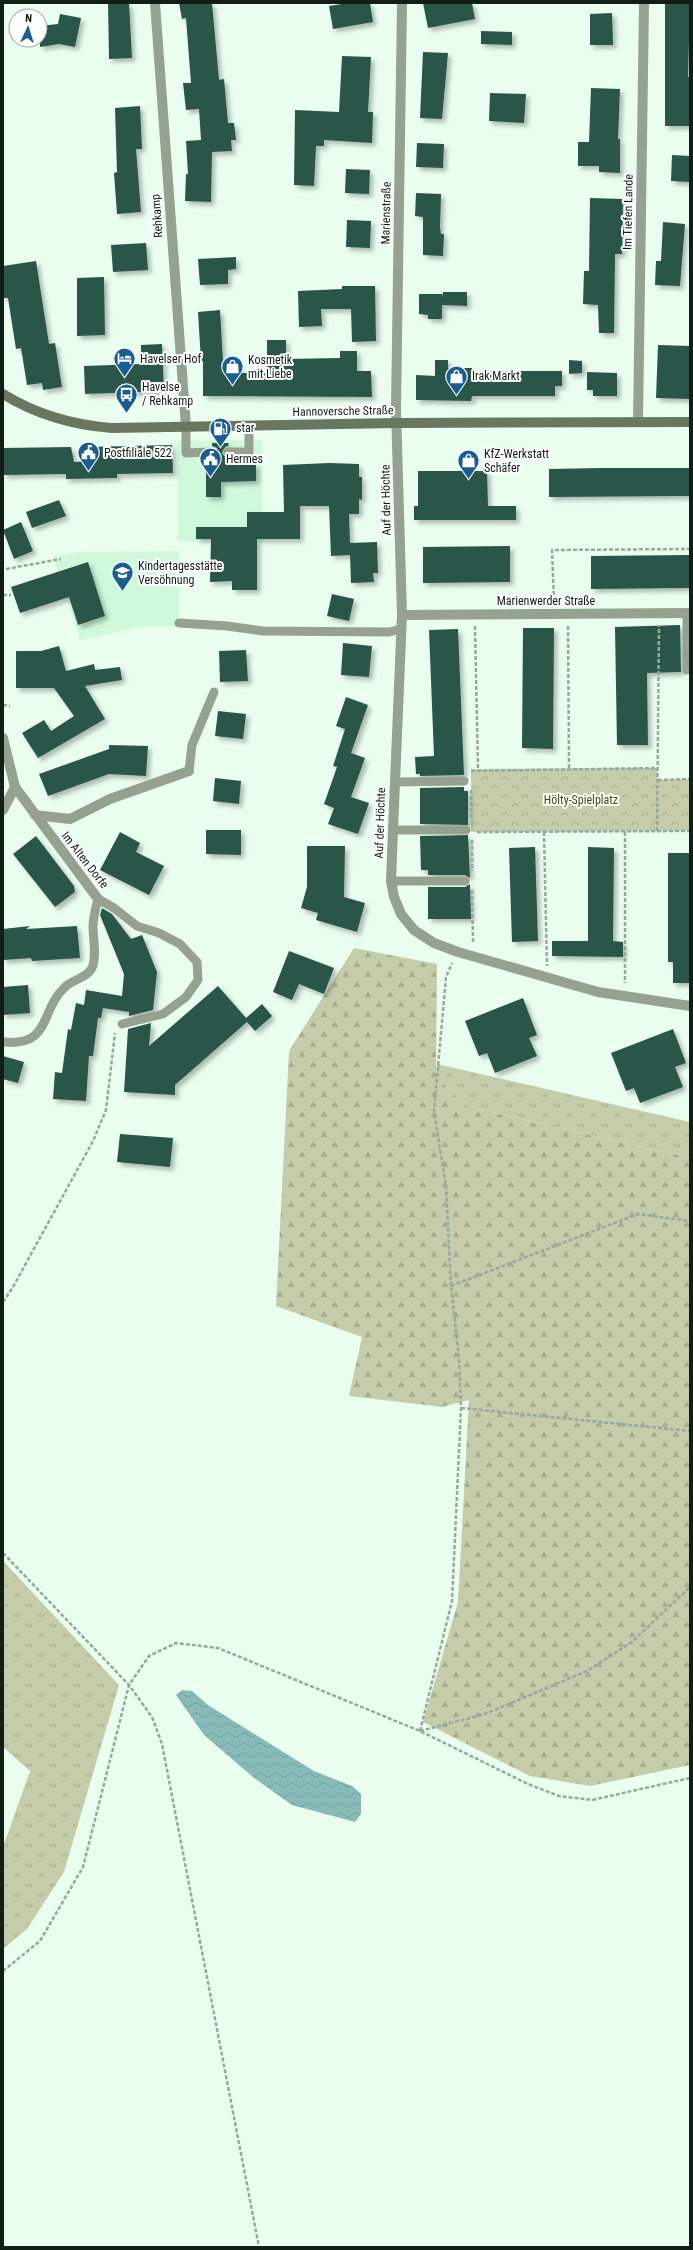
<svg xmlns="http://www.w3.org/2000/svg" width="693" height="2250" font-family="'Roboto Condensed',sans-serif">
  <style>
    .built { fill: #d0f9db }
    .grass { fill: url(#grass-tufts) }
    .forest { fill: url(#forest-firs) }
    .park { fill: url(#park-crowns) }
    .water { fill: url(#water-waves) }
    .building { fill: #2a5649; filter: url(#shadow) }
    .lines { fill: none; stroke-linecap: round; stroke-linejoin: round }
    .path { stroke: #97a89d; stroke-width: 2.5; stroke-dasharray: 4 2; stroke-linecap: butt }
    .lane { stroke: #97a192; stroke-width: 9 }
    .street { stroke: #97a192; stroke-width: 10 }
    .secondary { stroke: #697761; stroke-width: 10 }
    .labels { text-anchor: middle; stroke-width: 4; stroke-linejoin: round; paint-order: stroke }
    .street-label { font-size: 12px; fill: #111d15; stroke: #fff }
    .poi-label { font-size: 12px; fill: #111d15; stroke: #fff; text-anchor: start }
    .park-label { font-size: 12px; fill: #454c0c; stroke: #fff }
  </style>
  <defs>
    <pattern id="grass-tufts" width="24" height="20" patternUnits="userSpaceOnUse"><rect width="24" height="20" fill="#c5ccaa"/><path d="M3 7l-1-3M5 7V3M7 7l1-3M15 17l-1-3M17 17v-4M19 17l1-3" fill="none" stroke="#a8af91"/></pattern>
    <pattern id="forest-firs" width="22" height="20" patternUnits="userSpaceOnUse"><rect width="22" height="20" fill="#c5ccaa"/><path d="M5 1l3.5 6h-7zM16 11l3.5 6h-7z" fill="#a8af91"/></pattern>
    <pattern id="park-crowns" width="20" height="18" patternUnits="userSpaceOnUse"><rect width="20" height="18" fill="#c5ccaa"/><path d="M2 6a3 3 0 1 1 6 0M12 15a3 3 0 1 1 6 0" fill="none" stroke="#a8af91"/></pattern>
    <pattern id="water-waves" width="16" height="10" patternUnits="userSpaceOnUse"><rect width="16" height="10" fill="#88bbb7"/><path d="M0 5q4-4 8 0t8 0" fill="none" stroke="#74a09c"/></pattern>
    <filter id="shadow"><feDropShadow dx="3.5" dy="3.5" stdDeviation="2" flood-color="#0004"/></filter>
  </defs>
  <rect width="100%" height="100%" fill="#eafef0"/>
  <g class="built">
    <polygon points="262,440 263,542 178,541 177,441"/>
    <polygon points="179,551 179,627 146,626 80,640 53,556 78,552"/>
  </g>
  <g class="grass">
    <polygon points="437,1064 690,1122 690,1156 666,1153 467,1106 436,1077"/>
    <polygon points="3,1561 119,1685 64,1872 27,1929 3,1949 3,1847 30,1771 3,1747"/>
  </g>
  <polygon class="forest" points="354,948 437,964 436,1077 467,1106 666,1153 690,1156 690,1765 590,1786 530,1776 423,1722 458,1602 469,1400 442,1407 349,1396 362,1337 276,1306 289,1051"/>
  <polygon class="park" points="657,768 658,780 690,779 690,831 471,832 471,769"/>
  <polygon class="water" points="182,1690 192,1691 208,1705 314,1771 352,1786 361,1794 361,1814 355,1822 292,1805 254,1778 204,1735 176,1695"/>
  <g class="building">
    <polygon points="108,3 129,3 132,58 109,59"/>
    <polygon points="179,3 212,3 219,80 224,79 228,123 234,123 236,140 231,140 232,151 212,152 211,202 185,201 186,174 188,174 186,141 201,140 199,109 186,110 183,83 191,83 186,18 182,19"/>
    <polygon points="348,3 370,3 373,22 333,29 329,6"/>
    <polygon points="423,3 472,3 475,19 428,28"/>
    <polygon points="665,3 690,3 688,77 690,77 690,126 665,126"/>
    <polygon points="612,13 613,45 590,45 590,14"/>
    <polygon points="60,14 81,18 75,47 59,44 40,47 40,26 58,24"/>
    <polygon points="481,31 512,32 512,45 481,44"/>
    <polygon points="423,52 448,53 442,119 420,118"/>
    <polygon points="342,56 371,57 368,112 373,112 372,143 324,140 324,146 316,146 314,186 294,185 295,110 339,112"/>
    <polygon points="591,88 620,89 618,139 620,139 620,173 599,172 599,166 578,166 578,142 589,142"/>
    <polygon points="490,93 526,94 524,123 489,121"/>
    <polygon points="140,106 142,149 136,149 141,212 117,214 114,173 117,172 115,108"/>
    <polygon points="417,143 444,144 443,168 416,167"/>
    <polygon points="672,155 690,156 690,182 671,181"/>
    <polygon points="346,169 370,170 369,194 345,193"/>
    <polygon points="416,193 441,194 440,227 441,234 444,234 443,256 423,255 423,217 415,216"/>
    <polygon points="590,198 623,199 622,254 615,254 614,333 599,333 598,305 583,304 584,271 589,271"/>
    <polygon points="347,220 371,221 370,248 346,247"/>
    <polygon points="663,222 685,224 680,286 655,285 656,261 661,261"/>
    <polygon points="146,243 148,270 113,272 111,245"/>
    <polygon points="236,257 236,269 228,270 228,284 200,285 198,259"/>
    <polygon points="36,261 49,344 55,343 62,387 43,390 42,383 27,385 21,348 16,349 8,298 3,298 3,266"/>
    <polygon points="104,277 105,335 77,336 77,278"/>
    <polygon points="342,286 375,286 376,341 352,342 351,309 321,309 322,326 299,327 298,291 342,289"/>
    <polygon points="443,292 467,292 467,306 442,305 442,319 428,319 428,315 419,314 419,294 442,294 442,297"/>
    <polygon points="220,310 223,362 239,361 239,373 267,373 267,340 286,340 286,359 340,358 340,351 357,351 357,371 371,371 372,397 203,396 203,361 201,361 198,312"/>
    <polygon points="162,344 164,391 85,394 84,366 141,364 141,345"/>
    <polygon points="658,345 690,346 690,399 656,398"/>
    <polygon points="435,360 448,360 448,368 472,368 472,371 562,371 562,386 555,386 555,396 472,396 471,401 416,400 416,375 435,376"/>
    <polygon points="569,360 582,361 582,373 569,374"/>
    <polygon points="587,372 617,373 617,396 593,396 593,390 587,390"/>
    <polygon points="212,443 229,443 228,446 225,447 222,452 223,455 228,458 228,465 256,464 256,481 221,482 221,497 206,497 206,467 211,467 212,458 216,457 218,452 217,448 212,446"/>
    <polygon points="172,445 173,473 117,474 117,478 66,479 66,474 3,475 3,448 71,447 74,462 88,461 87,447"/>
    <polygon points="329,463 359,464 359,477 362,477 362,500 359,499 359,514 349,514 350,543 377,542 378,573 373,573 374,582 351,583 350,555 331,556 329,506 300,506 300,539 257,539 257,590 232,590 232,581 210,582 211,539 196,539 196,527 247,527 247,512 284,512 283,465"/>
    <polygon points="602,468 690,468 690,496 549,497 549,469"/>
    <polygon points="418,471 487,471 488,506 516,506 516,520 414,520 414,506 418,506"/>
    <polygon points="59,500 66,516 32,528 26,512"/>
    <polygon points="21,522 33,551 14,559 3,530"/>
    <polygon points="510,546 510,582 423,583 423,547"/>
    <polygon points="690,555 690,588 591,589 591,556"/>
    <polygon points="88,562 105,616 78,625 69,597 20,613 11,587"/>
    <polygon points="332,594 354,599 349,621 327,616"/>
    <polygon points="680,625 681,672 647,673 648,745 617,745 615,627"/>
    <polygon points="523,628 554,628 553,749 522,748"/>
    <polygon points="458,629 464,775 420,776 420,774 416,774 415,757 434,756 429,630"/>
    <polygon points="343,643 372,646 369,677 341,675"/>
    <polygon points="59,646 66,671 94,664 95,670 120,667 122,680 85,686 105,719 38,758 22,733 44,720 51,731 74,716 54,688 16,688 16,651 41,651"/>
    <polygon points="246,650 248,681 220,682 219,651"/>
    <polygon points="346,697 368,705 351,753 365,758 351,797 369,803 358,834 328,824 334,808 324,804 337,767 333,766 345,729 336,726"/>
    <polygon points="218,711 246,714 243,739 215,736"/>
    <polygon points="109,745 148,746 146,776 109,774 48,796 39,774 109,749"/>
    <polygon points="215,778 241,781 239,804 213,801"/>
    <polygon points="464,787 464,791 468,791 468,825 420,824 420,788"/>
    <polygon points="206,830 241,830 241,855 206,854"/>
    <polygon points="120,832 140,843 136,852 164,866 149,895 100,870"/>
    <polygon points="468,835 470,878 465,875 428,875 428,870 421,870 420,836"/>
    <polygon points="36,836 74,886 75,892 55,907 13,854"/>
    <polygon points="307,846 345,846 344,897 365,903 357,932 316,920 318,913 301,908 307,887"/>
    <polygon points="535,847 538,941 512,942 509,848"/>
    <polygon points="588,847 614,848 613,941 623,942 623,957 552,956 552,941 588,941"/>
    <polygon points="668,853 690,853 690,983 673,983 673,962 668,962"/>
    <polygon points="470,884 471,919 428,919 428,887 465,887"/>
    <polygon points="102,908 112,914 131,939 142,935 157,972 153,1010 129,1016 129,1012 103,1008 101,1018 98,1018 93,1056 89,1056 86,1101 53,1099 55,1072 62,1073 68,1029 71,1030 76,1003 84,1005 86,990 122,996 124,974 100,915"/>
    <polygon points="30,926 26,929 77,926 80,958 32,961 31,958 3,960 3,929"/>
    <polygon points="289,951 334,968 324,994 299,984 292,1000 273,992"/>
    <polygon points="28,985 30,1013 3,1015 3,987"/>
    <polygon points="218,986 246,1018 262,1004 272,1016 255,1031 247,1022 175,1085 175,1095 124,1092 128,1029 151,1023 149,1046"/>
    <polygon points="523,998 537,1035 529,1038 537,1056 495,1073 487,1053 479,1056 465,1021"/>
    <polygon points="673,1029 686,1063 675,1067 683,1087 640,1103 634,1088 626,1091 611,1053"/>
    <polygon points="3,1056 24,1062 18,1083 3,1079"/>
    <polygon points="120,1134 173,1138 170,1167 117,1162"/>
  </g>
  <g class="lines">
    <g class="path">
      <polyline points="6,569 61,559"/>
      <polyline points="3,595 11,595"/>
      <polyline points="554,601 552,550 690,549"/>
      <polyline points="475,626 478,769"/>
      <polyline points="568,626 569,768"/>
      <polyline points="3,705 10,706"/>
      <polyline points="471,771 657,768"/>
      <polyline points="658,780 690,779"/>
      <polyline points="471,790 471,819"/>
      <polyline points="657,831 659,625"/>
      <polyline points="477,832 690,831"/>
      <polyline points="544,832 547,966"/>
      <polyline points="625,832 625,983"/>
      <polyline points="472,840 472,871"/>
      <polyline points="472,890 473,943"/>
      <polyline points="451,1286 638,1214 690,1221"/>
      <polyline points="3,1302 13,1287 93,1141 106,1110 115,1033"/>
      <polyline points="461,1408 690,1431"/>
      <polyline points="3,1553 129,1685 152,1717 162,1744 259,2247"/>
      <polyline points="420,1731 452,1601 461,1408 459,1358 451,1286 446,1186 434,1111 446,977 452,963"/>
      <polyline points="420,1731 485,1714 587,1671 632,1642 690,1587"/>
      <polyline points="3,1971 40,1941 83,1867 129,1685 149,1656 176,1643 218,1648 420,1731 528,1784 559,1796 592,1800 690,1778"/>
    </g>
    <g class="lane">
      <polyline points="186,427 186,453 212,452"/>
      <polyline points="228,452 249,452 249,426"/>
      <polyline points="687,613 687,670"/>
      <polyline points="179,623 227,626 263,631 389,632 401,629"/>
      <polyline points="189,771 192,745 214,692"/>
      <polyline points="395,782 464,781"/>
      <polyline points="393,830 466,830"/>
      <polyline points="391,881 465,881"/>
      <path d="M3,1042C52,1047 39,1011 65,987C72,980 87,978 92,968C97,956 93,939 93,926C93,917 96,908 98,899L114,908L137,926L159,933L180,944L197,962L198,980L186,997L163,1014L122,1024"/>
    </g>
    <g class="street">
      <polyline points="155,3 186,427"/>
      <polyline points="402,3 396,409 402,615 393,830 391,881 394,897 401,914 414,930 434,943 458,952 598,992 690,1006"/>
      <polyline points="638,422 644,3"/>
      <polyline points="402,615 690,613"/>
      <polyline points="3,738 15,787 98,899"/>
      <polyline points="3,810 15,787"/>
      <polyline points="35,815 70,819 110,799 189,771"/>
    </g>
    <path class="secondary" d="M3,394C37,415 72,425 112,428L397,423L690,422"/>
  </g>
  <defs>
    <symbol id="hotel-pin" viewBox="-11 -11 22 30"><path d="M0 17L-7.5 6A9.5 9.5 0 1 1 7.5 6Z" fill="#195d92" stroke="#fff"/><path d="M-6-4.5h1.5V1H6V5H4.5V3h-9V5H-6ZM-4 0a1.8 1.8 0 1 1 3.6 0ZM.5 0V-2.5h3Q6-2.5 6 0Z" fill="#fff"/></symbol>
    <symbol id="shop-pin" viewBox="-11 -11 22 30"><path d="M0 17L-7.5 6A9.5 9.5 0 1 1 7.5 6Z" fill="#195d92" stroke="#fff"/><path d="M-5-2.5h2.3a2.7 3.5 0 0 1 5.4 0H5L5.5 6h-11ZM-1.5-2.5h3a1.5 2.3 0 0 0-3 0Z" fill="#fff"/></symbol>
    <symbol id="bus-pin" viewBox="-11 -11 22 30"><path d="M0 17L-7.5 6A9.5 9.5 0 1 1 7.5 6Z" fill="#195d92" stroke="#fff"/><path d="M-5-6H5V4H4V6H2V4H-2V6H-4V4H-5ZM-3.5-4V0h7V-4ZM-3.5 1.2v1.5H-2V1.2ZM2 1.2v1.5H3.5V1.2Z" fill="#fff"/></symbol>
    <symbol id="fuel-pin" viewBox="-11 -11 22 30"><path d="M0 17L-7.5 6A9.5 9.5 0 1 1 7.5 6Z" fill="#195d92" stroke="#fff"/><path d="M-5.5-6h7V0h2V4h1.3V-2.5L3-4.5l.8-.8L6-3V5H2.5V1h-1V6h-7ZM-4.2-4.7v3.2H.2V-4.7Z" fill="#fff"/></symbol>
    <symbol id="civic-pin" viewBox="-11 -11 22 30"><path d="M0 17L-7.5 6A9.5 9.5 0 1 1 7.5 6Z" fill="#195d92" stroke="#fff"/><path d="M-.6-6.5H3V-4.5H.6V-3L4-1V1h2V6H-6V1h2V-1L-.6-3ZM-1.2 2.5V6h2.4V2.5Z" fill="#fff"/></symbol>
    <symbol id="school-pin" viewBox="-11 -11 22 30"><path d="M0 17L-7.5 6A9.5 9.5 0 1 1 7.5 6Z" fill="#195d92" stroke="#fff"/><path d="M0-5L7-2L0 1L-7-2ZM-4 1L0 2.5L4 1V4Q0 6-4 4Z" fill="#fff"/></symbol>
  </defs>
  <g fill-rule="evenodd">
    <use href="#hotel-pin" x="112" y="346" width="25" height="34"/>
    <use href="#shop-pin" x="220" y="354" width="25" height="34"/>
    <use href="#shop-pin" x="444" y="364" width="25" height="34"/>
    <use href="#bus-pin" x="114" y="382" width="25" height="34"/>
    <use href="#fuel-pin" x="208" y="416" width="25" height="34"/>
    <use href="#civic-pin" x="76" y="440" width="25" height="34"/>
    <use href="#civic-pin" x="198" y="446" width="25" height="34"/>
    <use href="#shop-pin" x="456" y="448" width="25" height="34"/>
    <use href="#school-pin" x="110" y="560" width="25" height="34"/>
  </g>
  <g class="labels">
    <g class="street-label">
      <text transform="translate(628 212) rotate(-89)" y="4">Im Tiefen Lande</text>
      <text transform="translate(386 213) rotate(-89)" y="4">Marienstraße</text>
      <text transform="translate(157 216) rotate(-94)" y="4">Rehkamp</text>
      <text transform="translate(343 411) rotate(-1)" y="4">Hannoversche Straße</text>
      <text transform="translate(386 500) rotate(-91)" y="4">Auf der Höchte</text>
      <text x="546" y="605">Marienwerder Straße</text>
      <text transform="translate(380 823) rotate(-88)" y="4">Auf der Höchte</text>
      <text transform="translate(85 860) rotate(52)" y="4">Im Alten Dorfe</text>
    </g>
    <g class="poi-label">
      <text x="140" y="363">Havelser Hof</text>
      <text x="248" y="364">Kosmetik<tspan x="248" dy="14">mit Liebe</tspan></text>
      <text x="472" y="380">Irak Markt</text>
      <text x="142" y="391">Havelse<tspan x="142" dy="14">/ Rehkamp</tspan></text>
      <text x="236" y="432">star</text>
      <text x="104" y="457">Postfiliale 522</text>
      <text x="484" y="458">KfZ-Werkstatt<tspan x="484" dy="14">Schäfer</tspan></text>
      <text x="226" y="463">Hermes</text>
      <text x="138" y="570">Kindertagesstätte<tspan x="138" dy="14">Versöhnung</tspan></text>
    </g>
    <g class="park-label">
      <text x="581" y="804">Hölty-Spielplatz</text>
    </g>
  </g>
  <rect width="693" height="2250" fill="none" stroke="#111d15" stroke-width="8"/>
  <g transform="translate(28 28) rotate(4)"><circle r="19" fill="#ffffff" stroke="#a0a5a1"/>
  <path d="M0-3L7 15L0 10L-7 15Z" fill="#195d92"/>
  <text y="-6" font-size="11" font-weight="bold" text-anchor="middle" fill="#111d15">N</text>
  </g>
</svg>
